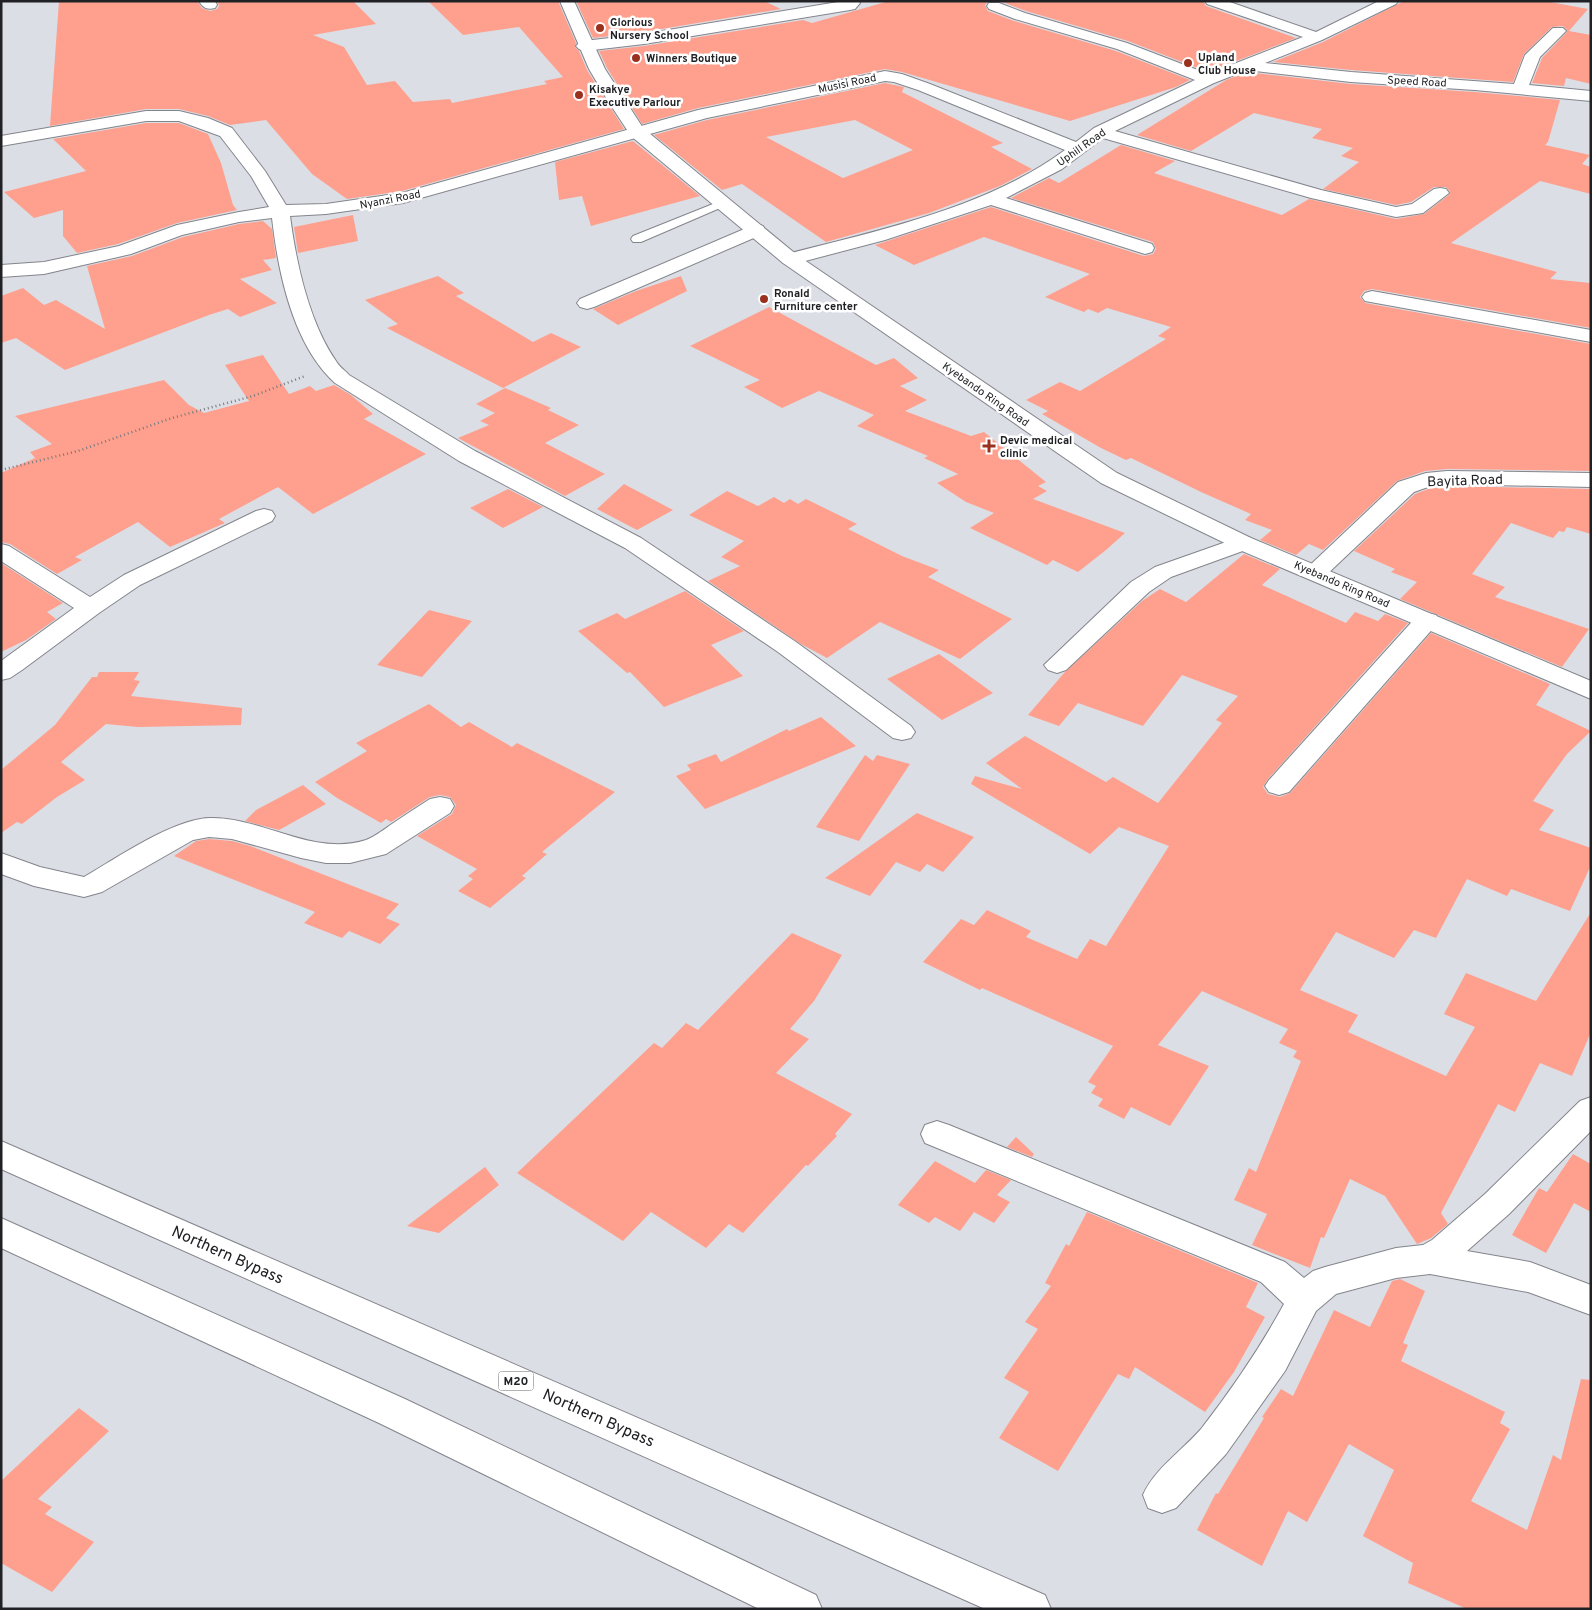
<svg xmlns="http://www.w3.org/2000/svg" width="1592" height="1610" font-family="Overpass,sans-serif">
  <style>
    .building { fill: #fea08d; fill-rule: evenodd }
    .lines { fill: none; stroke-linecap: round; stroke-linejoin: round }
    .lane-casing { stroke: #83858c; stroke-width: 2 }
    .street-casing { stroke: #83858c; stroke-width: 2 }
    .secondary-casing { stroke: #83858c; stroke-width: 2 }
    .highway-casing { stroke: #83858c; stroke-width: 2 }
    .path { stroke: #77797e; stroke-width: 2.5; stroke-dasharray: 1 3; stroke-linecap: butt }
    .lane { fill: #fff; fill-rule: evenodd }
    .street { fill: #fff; fill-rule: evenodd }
    .secondary { fill: #fff; fill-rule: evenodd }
    .highway { fill: #fff; fill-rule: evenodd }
    .poi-dot { fill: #9a311f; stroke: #fff; stroke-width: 2 }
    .labels { text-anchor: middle; stroke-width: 5; stroke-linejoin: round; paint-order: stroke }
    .far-poi-label { font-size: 11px; font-weight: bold; fill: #202124; stroke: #fff; text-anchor: start }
    .far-street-label { font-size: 11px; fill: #202124; stroke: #fff }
    .shield { fill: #fff; stroke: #636466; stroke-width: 1 }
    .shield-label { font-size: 12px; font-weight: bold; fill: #202124 }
    .street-label { font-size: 14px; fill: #202124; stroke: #fff }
    .near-street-label { font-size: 16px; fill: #202124; stroke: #fff }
  </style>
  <rect width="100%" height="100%" fill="#dcdee6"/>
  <g class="building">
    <polygon points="59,1 197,1 202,8 210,11 217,9 219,6 217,1 353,1 376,24 313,35 344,47 367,85 395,81 413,102 450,99 452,103 547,84 544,81 563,77 519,27 463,35 428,1 558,1 576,43 575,47 579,51 587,70 624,129 402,191 347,199 312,174 266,120 230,125 208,116 179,109 146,109 50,126"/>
    <polygon points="576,1 764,1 781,9 644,32 593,38"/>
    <polygon points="889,1 989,1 985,5 988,11 1014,21 1116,51 1190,80 1176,87 1070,121 902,72 885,69 698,108 642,124 607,68 599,51 644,46 803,20 812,23"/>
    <polygon points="1000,1 1203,1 1206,6 1296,38 1208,72 1128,41 1026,11"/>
    <polygon points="1404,1 1545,1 1588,9 1569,31 1591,35 1591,84 1566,78 1564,86 1532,83 1542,58 1567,32 1567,30 1563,26 1552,27 1524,54 1513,82 1351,70 1273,62 1323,42"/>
    <polygon points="1247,72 1351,84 1475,92 1560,100 1548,142 1545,145 1590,155 1582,164 1591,167 1591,194 1540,181 1451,243 1557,272 1550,279 1591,283 1591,328 1372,289 1364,291 1360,297 1365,303 1591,344 1591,471 1447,469 1425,471 1397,481 1323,550 1309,544 1296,555 1260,540 1272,530 1245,520 1251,514 1201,492 1131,458 1126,460 1101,448 1042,414 1048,411 1026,400 1060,382 1080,391 1166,339 1158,336 1171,327 1107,308 1098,313 1088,309 1084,312 1045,297 1090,274 984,237 914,265 875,245 991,207 1144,256 1153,254 1156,249 1153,242 1011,198 1049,178 1059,183 1121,145 1175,161 1154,173 1282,215 1309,199 1396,219 1424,214 1450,194 1450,192 1446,187 1434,187 1411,202 1396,205 1323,189 1359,162 1341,156 1353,148 1312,138 1322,129 1254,113 1191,151 1137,135 1226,80"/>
    <path d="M885,83L904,87L902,92L1003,143L991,147L1032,169L1000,186L929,213L826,242L742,184L722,190L654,135L707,120ZM855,120L913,150L843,178L766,137Z"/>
    <polygon points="146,123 179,123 208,134 221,163 233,205 237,210 177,223 118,244 77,253 63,236 63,210 34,218 4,192 86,171 53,139"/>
    <polygon points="633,141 700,196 591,226 582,196 559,200 555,162"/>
    <polygon points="353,215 358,241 298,253 294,227"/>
    <polygon points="263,221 272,229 276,258 263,260 272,270 240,279 277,303 240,317 228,309 209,315 65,370 16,338 1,343 1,296 23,288 44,305 56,300 105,329 87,266 132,256 183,237 239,224"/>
    <polygon points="438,276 464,293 456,296 533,342 551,333 581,347 503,388 387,328 398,324 365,300"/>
    <polygon points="681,276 687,291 618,325 593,309 636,291"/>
    <polygon points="769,307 876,365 894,358 918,378 900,386 927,400 905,411 971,436 984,432 1046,482 1038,486 1047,491 1033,499 1125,533 1106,550 1078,572 1053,560 1047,565 970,528 994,513 966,502 937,483 958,474 924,458 928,456 857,426 874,415 819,391 782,408 744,387 760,380 690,346"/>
    <polygon points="263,355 289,394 310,386 316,391 334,385 351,395 373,414 364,419 426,454 313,514 278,487 219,519 225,523 170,547 138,522 75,557 82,560 57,574 10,544 1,542 1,473 35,458 30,452 52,444 15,416 164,380 189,405 204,413 249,401 225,365"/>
    <polygon points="505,388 551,408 548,410 579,425 545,443 605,474 565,496 458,438 489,425 480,421 495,413 476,404"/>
    <polygon points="624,484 673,510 637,530 597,509"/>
    <polygon points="1447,486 1591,489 1591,534 1567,527 1564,532 1559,531 1553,538 1511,523 1472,574 1505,587 1495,597 1589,629 1562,667 1400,599 1417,582 1391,572 1395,569 1354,551 1415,494 1428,489"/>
    <polygon points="508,489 543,507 503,528 470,508"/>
    <polygon points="727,491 758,506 774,497 784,503 790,499 798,504 806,499 857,524 848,529 902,556 939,570 928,577 1012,619 960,659 880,622 827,658 801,644 708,581 740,566 721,557 744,541 689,515"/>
    <polygon points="1244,554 1280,569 1262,585 1346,623 1355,612 1378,621 1385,614 1408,623 1268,779 1263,787 1268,794 1280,797 1290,793 1431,633 1550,684 1536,705 1591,731 1567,754 1533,801 1554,810 1539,830 1591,848 1591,865 1570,911 1511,889 1507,896 1467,879 1436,938 1414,930 1394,958 1336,932 1300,990 1358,1015 1348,1032 1446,1076 1475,1027 1444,1014 1466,973 1536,1001 1591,912 1591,1032 1572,1076 1540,1063 1515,1112 1498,1104 1441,1213 1448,1224 1431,1238 1417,1244 1385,1196 1350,1179 1324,1238 1321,1237 1310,1268 1252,1245 1267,1214 1234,1200 1249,1168 1256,1172 1301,1061 1293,1057 1297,1051 1279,1043 1288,1029 1202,991 1158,1045 1209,1066 1170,1126 1131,1107 1124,1119 1098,1106 1103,1099 1091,1093 1096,1086 1088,1082 1113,1046 982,988 980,990 923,962 961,919 974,925 987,910 1031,931 1026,937 1077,959 1090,939 1106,946 1169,846 1119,827 1090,854 971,784 975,776 1022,789 986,763 1025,736 1106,782 1113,777 1158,803 1222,723 1216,720 1238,696 1182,675 1143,726 1078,703 1059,726 1028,715 1064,673 1142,601 1160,589 1186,602"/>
    <polygon points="1,563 63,603 47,612 56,619 26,640 1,652"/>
    <polygon points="685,591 744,631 711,645 743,676 664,707 630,672 627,673 578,631 617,613 625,619"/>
    <polygon points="429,610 472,621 422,677 377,665"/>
    <polygon points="939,654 993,693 942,720 887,679"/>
    <polygon points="99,672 139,672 134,680 140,681 131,696 242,708 241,725 138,727 106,724 61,762 85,780 57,797 22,824 17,822 1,833 1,770 55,725 92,677 97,677"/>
    <polygon points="429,704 461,727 469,722 512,747 517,743 615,792 542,852 547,854 522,876 526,878 490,908 458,891 473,879 468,876 477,869 417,836 452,814 456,805 450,797 440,795 430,797 391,822 386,819 381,823 337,798 315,782 367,751 356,743"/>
    <polygon points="821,717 856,746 705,809 676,776 691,770 687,765 716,754 721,762 787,729 789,731"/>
    <polygon points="865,755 873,761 877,755 910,764 859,841 816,827"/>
    <polygon points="303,785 326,804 279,830 245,821 256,810"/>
    <polygon points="917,813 974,837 943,872 927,864 920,872 896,862 870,896 825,878"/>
    <polygon points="209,839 232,841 250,846 399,904 386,918 400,924 380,944 349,931 342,938 304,923 315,912 174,856 196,841"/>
    <polygon points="792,933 842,955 814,1001 790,1029 809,1039 776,1073 852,1114 835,1134 837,1136 808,1166 806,1165 743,1233 729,1224 706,1248 651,1212 623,1241 517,1173 654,1043 662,1048 686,1023 698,1030"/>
    <polygon points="1016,1137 1034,1154 1032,1157 1007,1147"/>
    <polygon points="1573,1154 1591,1164 1591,1212 1574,1203 1546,1253 1512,1235 1539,1188 1547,1192"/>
    <polygon points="935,1161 975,1183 986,1170 1011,1180 997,1195 1010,1202 994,1223 974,1212 960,1231 935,1217 929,1223 898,1205"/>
    <polygon points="485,1167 499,1185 439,1233 407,1226"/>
    <polygon points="1087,1212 1258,1283 1246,1307 1265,1317 1234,1372 1205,1412 1135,1367 1129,1379 1118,1374 1058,1471 999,1438 1029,1392 1004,1378 1038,1329 1025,1322 1051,1286 1045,1283 1066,1244 1069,1246"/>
    <polygon points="1400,1279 1425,1291 1403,1343 1408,1345 1401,1361 1505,1412 1500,1423 1510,1429 1471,1501 1527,1530 1553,1455 1561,1460 1581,1379 1591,1380 1591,1609 1467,1609 1408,1583 1413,1563 1363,1536 1394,1470 1349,1444 1307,1522 1288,1511 1262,1566 1197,1530 1216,1493 1218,1494 1264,1418 1262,1417 1281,1389 1293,1396 1334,1310 1370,1327 1392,1281"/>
    <polygon points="79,1408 109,1431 38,1499 52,1507 45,1514 94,1542 52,1592 1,1563 1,1481"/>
  </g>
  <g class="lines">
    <defs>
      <polygon id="lane" points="723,200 729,203 727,205 641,242 633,242 631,239 633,236"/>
      <g id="street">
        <path d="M199,1H215L217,5L215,8C207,10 203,8 199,1Z"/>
        <polygon points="844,1 859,1 860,3 855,9 850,10 644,44 584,51 579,49 576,46 579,43 584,41 644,34"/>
        <path d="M1205,1H1227L1316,32L1379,1H1398L1396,4L1322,40L1265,63L1351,72L1514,84L1525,55L1553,28H1563L1566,31L1540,57L1529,85L1591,91V101L1475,90L1351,82L1247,70L1214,83L1115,131L1321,190L1396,207L1412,204L1434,189L1440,188L1446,189L1449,193L1423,213L1396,217L1311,198L1103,138L1062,169L1006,198L1152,244L1154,248L1152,252L1145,254L991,205L885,240L790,265L783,263L781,259L783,255C876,231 987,208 1065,150L918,90L894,82L885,81L707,118L403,203L326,214L290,216C296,262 309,322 336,361C339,367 345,370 349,375L475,451L641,538L796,642L911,726L915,732L911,738L902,740L893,738L778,652L625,548L459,461L335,383C293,345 278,272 272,218L239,222L182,235L131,254L44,274L1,277V265L44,262L119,246L177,225L239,212L269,207L251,176L220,136L179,121H146L1,146V136L146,111H179L208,118L232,128L265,171L286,205L326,204L402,193L698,110L885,71L902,74L930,84L1076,142L1094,128L1195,80L1117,49L1015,19L989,9L987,6L989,3H999L1025,13L1127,43L1208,74L1303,37L1207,4Z"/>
        <polygon points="756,224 763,226 765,230 763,234 594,307 587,309 580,307 577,303 580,299"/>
        <polygon points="1372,291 1591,330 1591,342 1365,301 1362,297 1365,293"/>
        <polygon points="1447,471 1591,473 1591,487 1447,484 1428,487 1414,492 1323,578 1315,580 1307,578 1303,573 1307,568 1398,482 1426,473"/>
        <polygon points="264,509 272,511 275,516 272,521 140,585 99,613 22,670 10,678 1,680 1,661 74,608 1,561 1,544 9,546 90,597 124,575 256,511"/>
        <polygon points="1243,536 1251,538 1255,543 1251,548 1171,577 1149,592 1066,670 1057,673 1048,670 1044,665 1131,582 1155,567"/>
        <polygon points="1427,613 1436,615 1439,620 1436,625 1289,792 1279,795 1269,792 1265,786 1269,780 1418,615"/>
        <path d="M440,797L450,799L454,806L450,813L386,854L350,863H326L301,858L232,839L209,837L193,840L102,892L84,897L34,886L1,874V853L40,867L84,877C117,858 173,819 210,818C263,817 313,857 366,840C374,837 382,831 389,826C402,817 416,808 430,799Z"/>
        <path d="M1591,1097V1131L1509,1214L1467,1251L1530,1262L1591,1285V1315L1528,1292L1430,1274L1396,1278L1336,1294L1316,1311L1285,1371L1226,1454L1176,1508L1162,1513L1148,1508L1143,1495C1155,1468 1182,1451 1201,1429C1232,1389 1260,1348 1284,1304L1261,1282L925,1143L921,1134L925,1125L937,1121L949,1125L1285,1262L1304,1278L1313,1271L1325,1267L1396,1248L1423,1245L1432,1240L1485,1194L1580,1101Z"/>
      </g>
      <polygon id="secondary" points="560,1 574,1 605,69 643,128 797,255 1117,473 1251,538 1591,681 1591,699 1235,548 1101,483 783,263 631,136 608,101 589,69"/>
      <g id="highway">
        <polygon points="1,1141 1045,1595 1051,1609 985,1609 1,1169"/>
        <polygon points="1,1218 405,1399 816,1595 822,1609 759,1609 379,1423 1,1248"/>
      </g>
    </defs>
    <use href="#lane" class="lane-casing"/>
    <use href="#street" class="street-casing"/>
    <use href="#secondary" class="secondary-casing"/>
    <use href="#highway" class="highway-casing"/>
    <polyline class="path" points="1,470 78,451 172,418 253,396 305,376"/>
    <use href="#lane" class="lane"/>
    <use href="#street" class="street"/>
    <use href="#secondary" class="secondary"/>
    <use href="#highway" class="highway"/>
  </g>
  <g class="poi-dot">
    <circle cx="600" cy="28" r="5"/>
    <circle cx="636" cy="58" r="5"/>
    <circle cx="1188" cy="63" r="5"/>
    <circle cx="579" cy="95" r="5"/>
    <circle cx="764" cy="299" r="5"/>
    <path d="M986.5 438.5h5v5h5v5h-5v5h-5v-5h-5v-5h5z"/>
  </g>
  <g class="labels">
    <g class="far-poi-label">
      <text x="610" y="26">Glorious<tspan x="610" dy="13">Nursery School</tspan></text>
      <text x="1198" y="61">Upland<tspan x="1198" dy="13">Club House</tspan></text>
      <text x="646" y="62">Winners Boutique</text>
      <text x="589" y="93">Kisakye<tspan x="589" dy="13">Executive Parlour</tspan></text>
      <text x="774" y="297">Ronald<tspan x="774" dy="13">Furniture center</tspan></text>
      <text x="1000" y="444">Devic medical<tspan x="1000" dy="13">clinic</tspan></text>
    </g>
    <g class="far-street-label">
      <text transform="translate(1417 81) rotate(3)" y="4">Speed Road</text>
      <text transform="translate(847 83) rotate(-12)" y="4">Musisi Road</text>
      <text transform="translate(1081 147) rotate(-35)" y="4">Uphill Road</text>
      <text transform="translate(390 199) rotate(-11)" y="4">Nyanzi Road</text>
      <text transform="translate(986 394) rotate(35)" y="4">Kyebando Ring Road</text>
      <text transform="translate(1342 584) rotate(23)" y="4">Kyebando Ring Road</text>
    </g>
    <rect class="shield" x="498.5" y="1371.5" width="35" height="19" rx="4"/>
    <g class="shield-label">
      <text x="516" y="1385">M20</text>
    </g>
    <g class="street-label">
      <text transform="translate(1465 480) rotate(-2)" y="5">Bayita Road</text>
    </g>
    <g class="near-street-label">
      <text transform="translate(228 1254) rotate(24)" y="6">Northern Bypass</text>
      <text transform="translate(599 1417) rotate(24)" y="6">Northern Bypass</text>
    </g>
  </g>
  <rect width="1592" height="1610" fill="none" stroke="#202124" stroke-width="5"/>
</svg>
